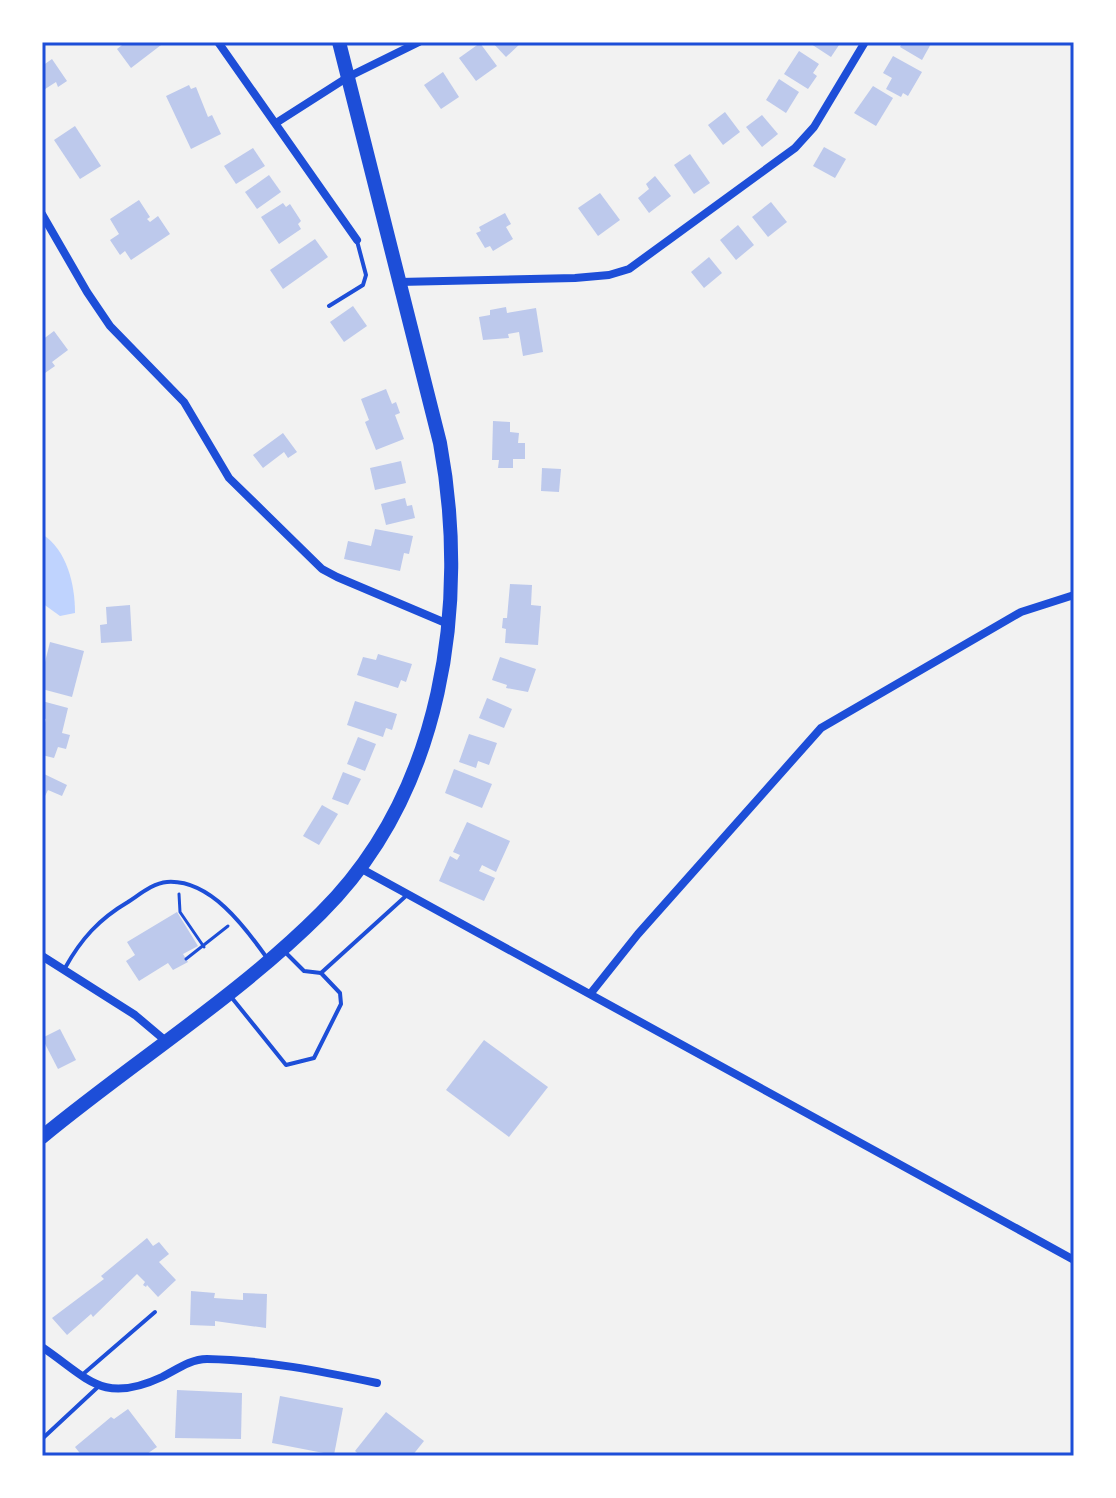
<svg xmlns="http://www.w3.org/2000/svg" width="1116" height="1498" font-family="Georgia,serif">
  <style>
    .water { fill: #bfd3fe }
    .building { fill: #bdc9ec }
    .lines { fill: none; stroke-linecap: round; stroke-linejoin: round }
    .path { stroke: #1d4ed8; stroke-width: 3 }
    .service { stroke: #1d4ed8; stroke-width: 4 }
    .minor { stroke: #1d4ed8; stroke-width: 8 }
    .primary { stroke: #1d4ed8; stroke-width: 14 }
    .neatline { fill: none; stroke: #1d4ed8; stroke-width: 3 }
  </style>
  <rect width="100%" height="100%" fill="#f2f2f2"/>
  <path class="water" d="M42,534C67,550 75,584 75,613L60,616L42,603Z"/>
  <g class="building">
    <polygon points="126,42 165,42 131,68 117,49"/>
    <polygon points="492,42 522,42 506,57"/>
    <polygon points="808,42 841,42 831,57"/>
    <polygon points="903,42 932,42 922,60 900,47"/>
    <polygon points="480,43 497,66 476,81 459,58"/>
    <polygon points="799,51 819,64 813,73 817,76 808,89 784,74"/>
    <polygon points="893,56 922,72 908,96 903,93 901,97 886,89 892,78 883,73"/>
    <polygon points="52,59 67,81 58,87 56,82 42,91 42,66"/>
    <polygon points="443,72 459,97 441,109 424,85"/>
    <polygon points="779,79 799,92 786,113 766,100"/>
    <polygon points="189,85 191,89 196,87 208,117 212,115 221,134 191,149 166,96"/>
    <polygon points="873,86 893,98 876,126 854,113"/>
    <polygon points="725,112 740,132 723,145 708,125"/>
    <polygon points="762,115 778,134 762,147 746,127"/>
    <polygon points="75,126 101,166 80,179 54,140"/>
    <polygon points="824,147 846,159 835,178 813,166"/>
    <polygon points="253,148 265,166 236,184 224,166"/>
    <polygon points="690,154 710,183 694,194 674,165"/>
    <polygon points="269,175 281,192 257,209 245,192"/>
    <polygon points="655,176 671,196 649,213 638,198 649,189 646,184"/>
    <polygon points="600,193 620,220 598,236 578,208"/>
    <polygon points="139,200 150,217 147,219 150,222 158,216 170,234 131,260 125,251 120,255 110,240 119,234 110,219"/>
    <polygon points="771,202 787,222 768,237 752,217"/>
    <polygon points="283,203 286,207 290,204 301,221 298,224 301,229 279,244 261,217"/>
    <polygon points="505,213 511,224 506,227 513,239 493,251 490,246 485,248 476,233 481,231 479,227"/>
    <polygon points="738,225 754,245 736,260 720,240"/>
    <polygon points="315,239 328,257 283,289 270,270"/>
    <polygon points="709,257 722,273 704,288 691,272"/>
    <polygon points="353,306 367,326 344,342 330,322"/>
    <polygon points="506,307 507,313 536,308 543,352 523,356 519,332 508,334 509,338 483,340 479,317 490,315 490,310"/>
    <polygon points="54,331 68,350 52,362 55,366 45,373 42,369 42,340"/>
    <polygon points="386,389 392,404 396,402 400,413 395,415 404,439 376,450 365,422 369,420 361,399"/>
    <polygon points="493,421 510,422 510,432 519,433 518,443 525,443 525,459 513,459 513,468 498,468 499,460 492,460"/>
    <polygon points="283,433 297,452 288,458 284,452 263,468 253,455"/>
    <polygon points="401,461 406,483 375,490 370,468"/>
    <polygon points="542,468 561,469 559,492 541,491"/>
    <polygon points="405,498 407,506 412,505 415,518 386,525 381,504"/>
    <polygon points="375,529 413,536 409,554 404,553 400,571 344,559 348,541 371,546"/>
    <polygon points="510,584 532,585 531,605 541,606 538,645 505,643 506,629 502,628 503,618 507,618"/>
    <polygon points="130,605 132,641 101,643 100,625 107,624 106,607"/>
    <polygon points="50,642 84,651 72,697 42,689 42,674"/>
    <polygon points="378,654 412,664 406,682 401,680 398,688 357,675 363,657 376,660"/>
    <polygon points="500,657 536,669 528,692 506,688 507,685 492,680"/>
    <polygon points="487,698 512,709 504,728 479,718"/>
    <polygon points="42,701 68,708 62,733 70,735 66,749 58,747 54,758 42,755 42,733 46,719 42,718"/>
    <polygon points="355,701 397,714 392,730 386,728 383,737 347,725"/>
    <polygon points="469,734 497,743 489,765 478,761 476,768 459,762"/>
    <polygon points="358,737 376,744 365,771 347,764"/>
    <polygon points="454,769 492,784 482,808 445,793"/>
    <polygon points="343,772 361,779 348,805 332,799"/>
    <polygon points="42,773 67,785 62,796 48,790 42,802"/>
    <polygon points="322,805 338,814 319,845 303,836"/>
    <polygon points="467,822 510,841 496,872 482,865 479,871 495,878 484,901 439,881 450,856 457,860 460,855 453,852"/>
    <polygon points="177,912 198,946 183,954 188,962 173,970 168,963 139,981 126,961 135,955 127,942"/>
    <polygon points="60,1029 76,1060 58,1069 42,1038"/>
    <polygon points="484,1040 548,1087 509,1137 446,1090"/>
    <polygon points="147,1238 153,1246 159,1242 169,1254 159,1262 176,1280 158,1297 147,1285 146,1287 143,1285 145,1282 137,1274 93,1317 91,1314 67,1335 52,1318 104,1279 101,1276"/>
    <polygon points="191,1291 215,1293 214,1298 243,1300 243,1293 267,1294 266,1328 215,1321 215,1326 190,1325"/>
    <polygon points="177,1390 242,1393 241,1439 175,1438"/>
    <polygon points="280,1396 343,1408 334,1455 272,1443"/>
    <polygon points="128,1409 157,1447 144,1456 82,1456 75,1447 111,1417 114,1419"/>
    <polygon points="386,1412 424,1441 412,1456 361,1456 355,1451"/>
  </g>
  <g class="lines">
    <g class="path">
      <polyline points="179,894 180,912 204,947"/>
      <polyline points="186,959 228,926"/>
    </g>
    <g class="service">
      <polyline points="329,306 363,285 366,275 357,241"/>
      <polyline points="286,953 304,971 321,973 407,895"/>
      <path d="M65,968C81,939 99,919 128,902C139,895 153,883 167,882C210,879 245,927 267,958"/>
      <polyline points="232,998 286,1065 314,1058 341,1004 340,993 321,973"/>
      <polyline points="82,1375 155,1312"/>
      <polyline points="42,1439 99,1386"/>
    </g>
    <g class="minor">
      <polyline points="218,42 357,240"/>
      <polyline points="276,123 348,77 419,42"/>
      <polyline points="42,214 87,292 110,326 184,402 229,478 322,569 337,577 448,624"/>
      <polyline points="399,282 575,278 609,275 629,269 795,148 814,127 865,42"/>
      <polyline points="360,868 1074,1260"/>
      <polyline points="42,956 135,1015 167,1042"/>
      <polyline points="591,993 638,934 821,728 1021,612 1074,595"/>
      <path d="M42,1347C88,1378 102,1405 162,1377C176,1370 190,1359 207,1359C265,1360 320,1371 377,1383"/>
    </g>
    <path class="primary" d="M42,1137C134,1061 237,997 321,913C443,792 470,604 440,443L339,42"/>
  </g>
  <rect width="1116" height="1498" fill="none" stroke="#ffffff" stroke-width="88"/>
  <rect x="44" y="44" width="1028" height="1410" class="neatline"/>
</svg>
